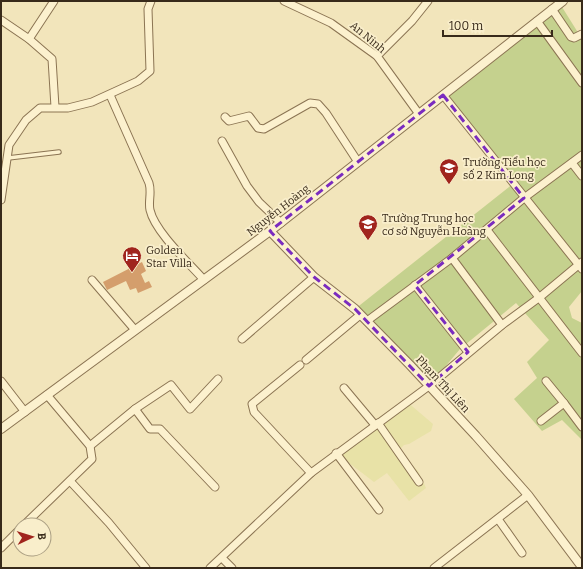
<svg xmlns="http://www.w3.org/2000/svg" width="583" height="569" font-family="Bitter,serif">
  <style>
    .farmland { fill: #e8e2a7 }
    .green { fill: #c5d18e }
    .building { fill: #d49e6c }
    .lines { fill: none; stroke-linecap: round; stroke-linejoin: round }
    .service-casing { stroke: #8b7453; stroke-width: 5.5 }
    .minor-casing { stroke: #8b7453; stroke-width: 9 }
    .tertiary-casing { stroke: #8b7453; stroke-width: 10 }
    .service { stroke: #fcf1ce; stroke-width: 3.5 }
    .minor { stroke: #fcf1ce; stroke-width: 7 }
    .tertiary { stroke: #fcf1ce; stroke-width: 8 }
    .marked { fill: none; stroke: #7b2cbf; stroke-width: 3; stroke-dasharray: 8 5; stroke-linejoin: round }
    .labels { text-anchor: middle; stroke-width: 3.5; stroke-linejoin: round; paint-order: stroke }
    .street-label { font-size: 11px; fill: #382a1a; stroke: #f9eecb }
    .poi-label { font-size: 11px; fill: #382a1a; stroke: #f9eecb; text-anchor: start }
  </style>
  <rect width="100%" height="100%" fill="#f2e5bb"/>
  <polygon class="farmland" points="406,401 433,424 431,431 409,444 404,445 398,451 418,471 426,488 409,501 387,473 374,482 336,453"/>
  <polygon class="green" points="562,7 582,39 582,291 569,307 572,318 582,323 582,440 562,420 542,431 514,399 537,378 527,362 549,340 516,303 460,349 429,386 355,309 514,183 447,98"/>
  <polygon class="building" points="142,262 146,271 141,274 145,283 149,281 152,287 138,293 136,288 130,290 126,281 107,290 103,282"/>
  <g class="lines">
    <defs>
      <polyline id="service" points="8,158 59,152"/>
      <g id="minor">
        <polyline points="284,1 331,23 377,56 419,114"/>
        <polyline points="552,9 571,37 574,38 582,34"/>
        <polyline points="1,20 29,39 52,59 55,107"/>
        <polyline points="537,21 582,83"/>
        <polyline points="29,39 54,1"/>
        <polyline points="377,56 412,21 428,1"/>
        <path d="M110,95L149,183C152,193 148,201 150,210C155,232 189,263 204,280"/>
        <polyline points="443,95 582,269"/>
        <polyline points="225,117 229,121 249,116 258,128 264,129 310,103 318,104 326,113 358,162"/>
        <polyline points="222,141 247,186 259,202 281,223"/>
        <polyline points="572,163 582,176"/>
        <polyline points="1,200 9,145 26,120 40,108 68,108 92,102 138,81 150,71 148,9 151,1"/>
        <polyline points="487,230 582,353"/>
        <polyline points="452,258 502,325"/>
        <polyline points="92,280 135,330"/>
        <polyline points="415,285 468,352"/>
        <polyline points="367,321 452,258 524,198 582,155"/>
        <polyline points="242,339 314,277"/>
        <polyline points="306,360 360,315"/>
        <polyline points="300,365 252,404 254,412 311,473"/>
        <polyline points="1,381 25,412"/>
        <polyline points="546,381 564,403"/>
        <polyline points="344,388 375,425"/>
        <polyline points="135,409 171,385 190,409 218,379"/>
        <polyline points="541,421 564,403 582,427"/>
        <polyline points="378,423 419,482"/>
        <polyline points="90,446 135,409 150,429 160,429 215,487"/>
        <polyline points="336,453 379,510"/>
        <polyline points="70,481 109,523 146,568"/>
        <polyline points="498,519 522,553"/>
        <polyline points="24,525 92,459 90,446 47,395"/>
        <polyline points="1,548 20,529"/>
        <polyline points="222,558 232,568"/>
        <polyline points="210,568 311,473 429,386 502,325 540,297 582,262"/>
        <polyline points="434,568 528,495"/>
      </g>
      <g id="tertiary">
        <polyline points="270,231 314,277 355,309 410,365 476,436 528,495 582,567"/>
        <polyline points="1,429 270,231 563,1"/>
      </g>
    </defs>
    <use href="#service" class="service-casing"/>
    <use href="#minor" class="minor-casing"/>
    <use href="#tertiary" class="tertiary-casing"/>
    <use href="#service" class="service"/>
    <use href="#minor" class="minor"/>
    <use href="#tertiary" class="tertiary"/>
  </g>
  <path class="marked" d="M443,95L524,198L415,285L468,352L429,386L355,309L314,277L270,231Z"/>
  <defs>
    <symbol id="school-pin" viewBox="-11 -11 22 30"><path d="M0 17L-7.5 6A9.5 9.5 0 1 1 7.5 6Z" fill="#a0241d" stroke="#f9eecb"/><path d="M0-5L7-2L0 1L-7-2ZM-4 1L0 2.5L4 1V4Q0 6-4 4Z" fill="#fff"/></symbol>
    <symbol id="hotel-pin" viewBox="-11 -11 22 30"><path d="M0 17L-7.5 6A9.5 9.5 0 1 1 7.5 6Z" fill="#a0241d" stroke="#f9eecb"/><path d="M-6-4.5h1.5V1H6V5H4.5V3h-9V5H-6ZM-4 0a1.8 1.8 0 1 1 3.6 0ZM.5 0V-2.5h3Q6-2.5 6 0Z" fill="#fff"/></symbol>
  </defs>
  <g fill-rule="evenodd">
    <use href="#school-pin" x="438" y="157" width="22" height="30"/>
    <use href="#school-pin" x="357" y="213" width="22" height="30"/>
    <use href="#hotel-pin" x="121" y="245" width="22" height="30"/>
  </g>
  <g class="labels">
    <g class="street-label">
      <text transform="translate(368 37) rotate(40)" y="4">An Ninh</text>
      <text transform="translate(278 210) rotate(-38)" y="4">Nguyễn Hoàng</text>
      <text transform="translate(443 384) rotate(47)" y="4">Phạm Thị Liên</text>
    </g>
    <g class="poi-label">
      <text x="463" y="166">Trường Tiểu học<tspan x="463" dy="13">số 2 Kim Long</tspan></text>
      <text x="382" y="222">Trường Trung học<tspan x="382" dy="13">cơ sở Nguyễn Hoàng</tspan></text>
      <text x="146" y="254">Golden<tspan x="146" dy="13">Star Villa</tspan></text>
    </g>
  </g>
  <rect width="583" height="569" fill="none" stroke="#382a1a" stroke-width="4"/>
  <g transform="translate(32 537) rotate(86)"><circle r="19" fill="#f9eecb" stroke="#aca084"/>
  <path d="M0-3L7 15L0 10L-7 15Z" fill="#a0241d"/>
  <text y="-6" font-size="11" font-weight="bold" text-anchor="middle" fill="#382a1a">B</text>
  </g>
  <path d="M443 30v6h109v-6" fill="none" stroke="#382a1a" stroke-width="2"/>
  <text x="449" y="30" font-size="12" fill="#382a1a" stroke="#f9eecb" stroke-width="3" paint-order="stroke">100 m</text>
</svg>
